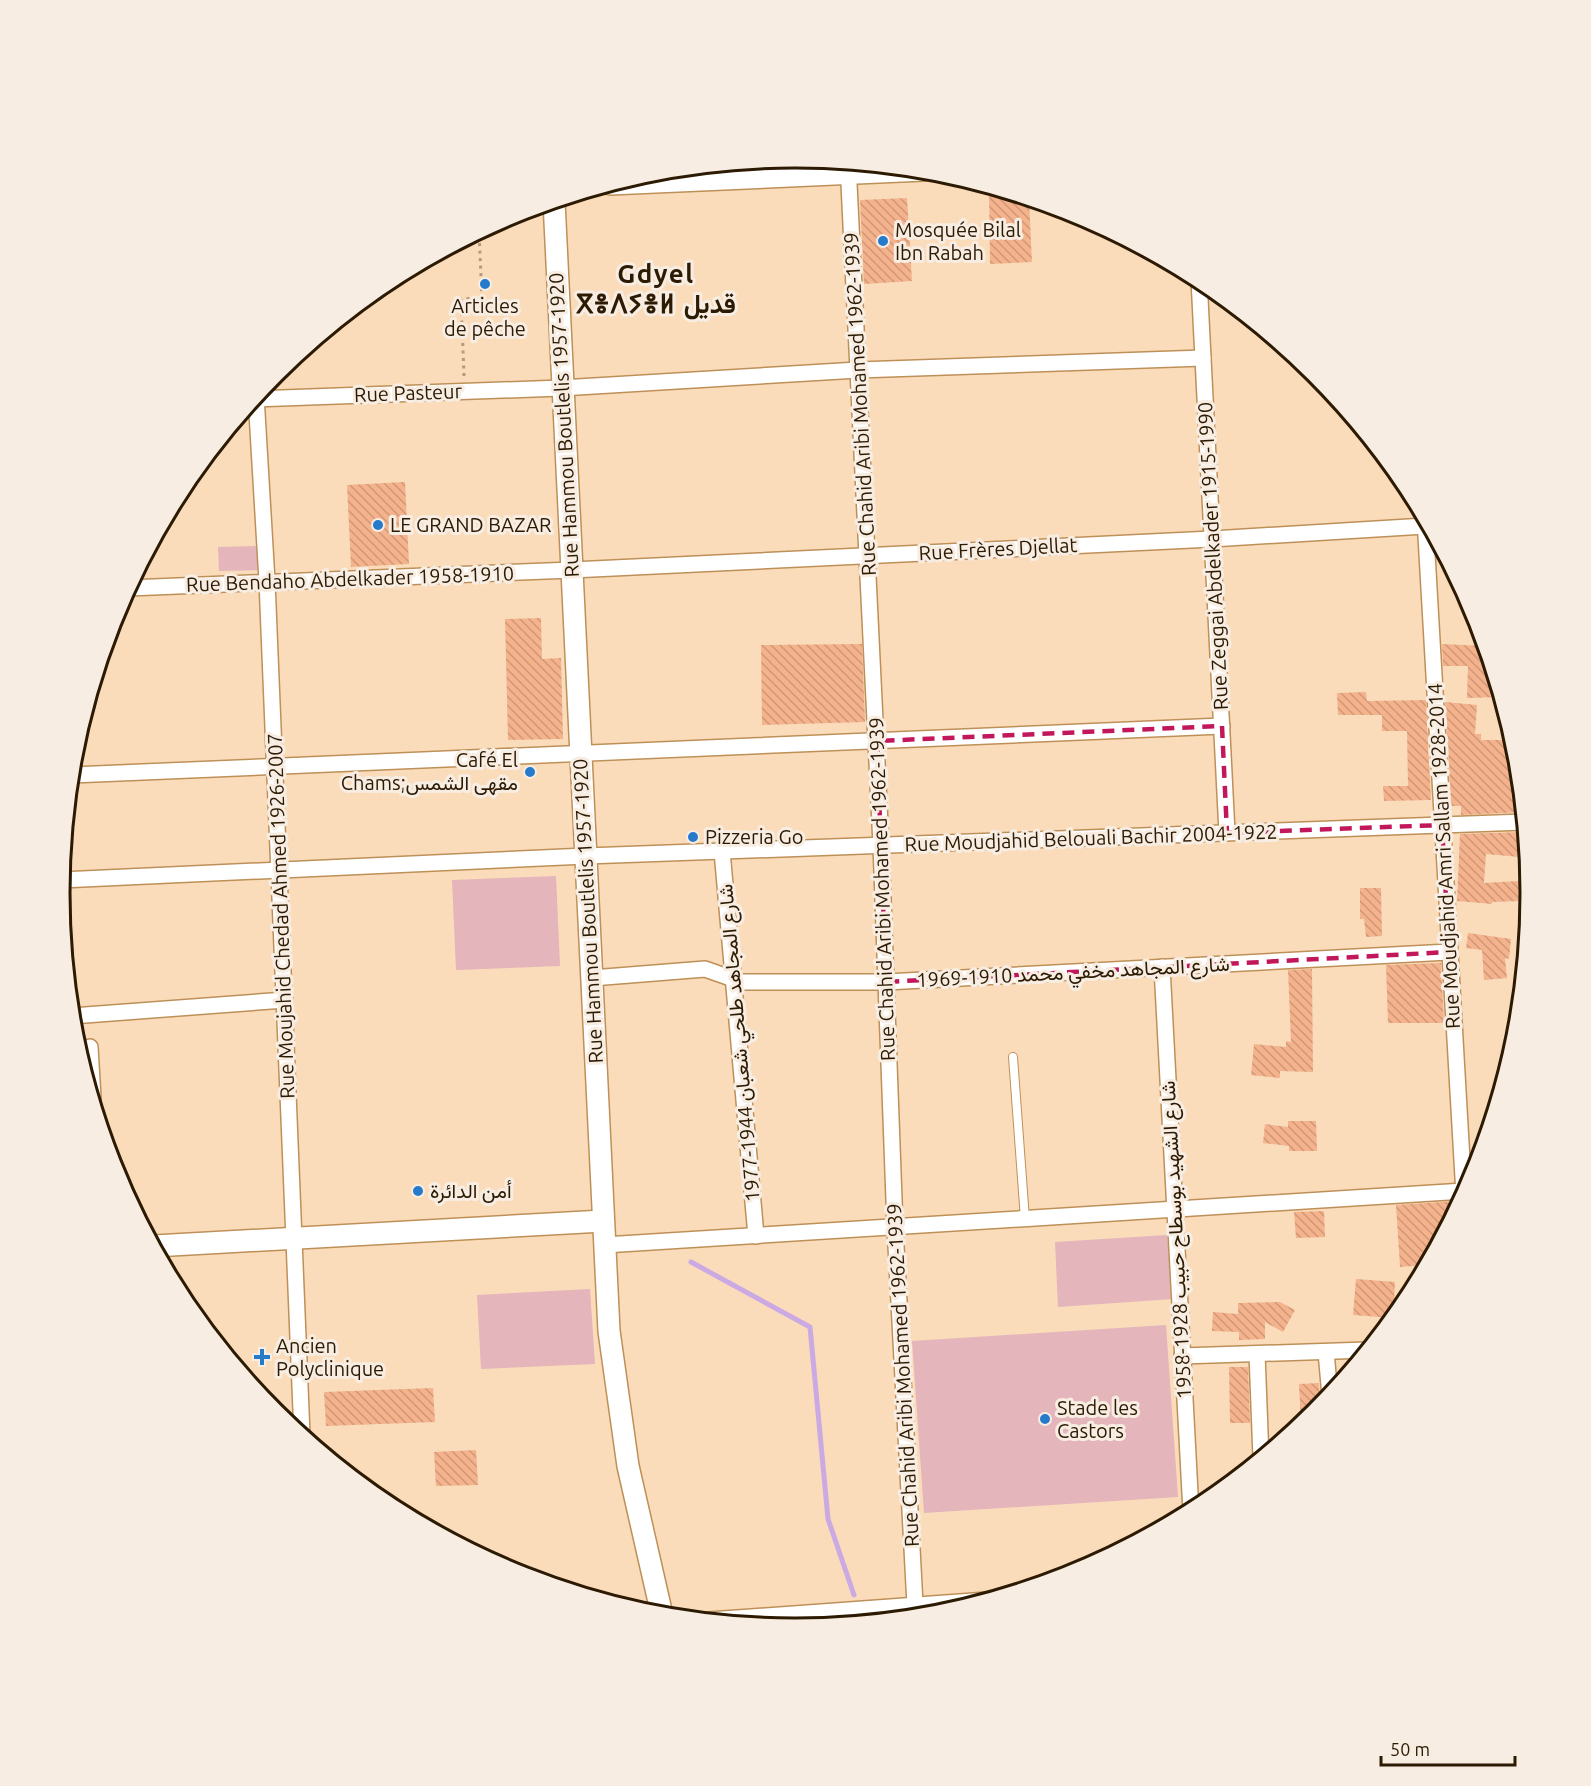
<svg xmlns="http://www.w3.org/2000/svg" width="1591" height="1786" font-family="Ubuntu,Vazirmatn,'Noto Sans Tifinagh',sans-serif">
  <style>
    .grass { fill: #e4b5ba }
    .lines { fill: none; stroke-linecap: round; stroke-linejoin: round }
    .stream { stroke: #cba9e3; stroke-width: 5 }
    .building { fill: url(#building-back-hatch) }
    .lane-casing { stroke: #be9058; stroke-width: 10 }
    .street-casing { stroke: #be9058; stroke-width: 18 }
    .secondary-casing { stroke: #be9058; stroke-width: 24 }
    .path { stroke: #b49a7d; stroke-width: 3; stroke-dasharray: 3 4.5; stroke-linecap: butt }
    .lane { stroke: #fff; stroke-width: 8 }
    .street { stroke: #fff; stroke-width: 15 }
    .secondary { stroke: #fff; stroke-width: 21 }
    .marked { fill: none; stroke: #c2185b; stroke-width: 4.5; stroke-dasharray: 12 8; stroke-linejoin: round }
    .poi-dot { fill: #257bc9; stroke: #f7ede2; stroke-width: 2 }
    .labels { text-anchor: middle; stroke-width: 6; stroke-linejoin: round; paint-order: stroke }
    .poi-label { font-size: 20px; fill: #2c1a03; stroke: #f7ede2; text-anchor: start }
    .street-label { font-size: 20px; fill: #2c1a03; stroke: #f7ede2 }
    .district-label { font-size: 26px; font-weight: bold; letter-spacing: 1.5px; fill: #2c1a03; stroke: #f7ede2 }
    .rim { fill: none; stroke: #2c1a03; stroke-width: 3 }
  </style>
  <defs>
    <pattern id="building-back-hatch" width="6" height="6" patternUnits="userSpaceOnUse" patternTransform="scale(1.5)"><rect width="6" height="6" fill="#f4b28d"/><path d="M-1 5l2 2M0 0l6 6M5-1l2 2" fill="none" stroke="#d19878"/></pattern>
  </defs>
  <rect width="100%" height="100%" fill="#fadcbb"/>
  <g class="grass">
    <polygon points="261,546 262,570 219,571 218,547"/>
    <polygon points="556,876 560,966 456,970 452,880"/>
    <polygon points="1167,1235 1173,1299 1058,1307 1055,1242"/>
    <polygon points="590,1289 595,1364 481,1369 477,1295"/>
    <polygon points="1166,1325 1178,1497 924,1513 912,1341"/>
  </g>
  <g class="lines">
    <polyline class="stream" points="691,1262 810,1327 828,1519 854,1595"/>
  </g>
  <g class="building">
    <polygon points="998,189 1029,199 1032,262 990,264 989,190"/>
    <polygon points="907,198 912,281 864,284 860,200"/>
    <polygon points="405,482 409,564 351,567 347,485"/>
    <polygon points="541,618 542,659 561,658 563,739 508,740 505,619"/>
    <polygon points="862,644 865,722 762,725 761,645"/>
    <polygon points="1442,644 1485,646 1501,697 1467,698 1468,666 1443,666"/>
    <polygon points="1366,692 1367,701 1426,700 1431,800 1384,801 1383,786 1408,786 1407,731 1382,731 1382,715 1338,715 1337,693"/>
    <polygon points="1445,702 1477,705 1475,734 1481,734 1481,740 1514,740 1517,750 1523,812 1461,815 1461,806 1451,806"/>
    <polygon points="1522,832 1520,857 1486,854 1484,883 1519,881 1520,901 1492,902 1492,904 1457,901 1460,834"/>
    <polygon points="1360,888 1381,888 1382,936 1366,937 1364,919 1360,919"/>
    <polygon points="1468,933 1511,939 1509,959 1505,958 1507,978 1484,980 1482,950 1466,948"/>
    <polygon points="1441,963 1444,1023 1388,1023 1386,965"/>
    <polygon points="1312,969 1313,1072 1280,1071 1280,1078 1251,1075 1254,1044 1286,1047 1286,1041 1291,1042 1288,970"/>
    <polygon points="1288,1121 1316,1121 1317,1151 1289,1151 1289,1146 1263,1143 1265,1124 1288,1127"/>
    <polygon points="1457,1201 1459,1204 1440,1239 1429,1240 1431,1257 1426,1265 1400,1267 1396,1205"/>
    <polygon points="1324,1211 1325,1237 1296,1238 1294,1212"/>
    <polygon points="1356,1279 1395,1282 1393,1318 1353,1315"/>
    <polygon points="1280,1302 1295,1310 1283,1332 1265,1322 1265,1339 1239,1340 1239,1332 1212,1331 1213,1312 1238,1314 1238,1303"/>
    <polygon points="1229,1367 1248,1367 1250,1423 1230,1423"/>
    <polygon points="1319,1383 1320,1397 1324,1403 1315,1413 1301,1425 1299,1384"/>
    <polygon points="433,1388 435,1422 326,1426 324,1392"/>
    <polygon points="476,1450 478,1485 436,1486 434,1452"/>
  </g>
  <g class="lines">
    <defs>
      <polyline id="lane" points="1013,1057 1025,1219"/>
      <g id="street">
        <polyline points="848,163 881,845 895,1227 915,1605"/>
        <polyline points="1199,279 1227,833"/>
        <polyline points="256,396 267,581 302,1435"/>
        <polyline points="254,399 561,388 858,370 1203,358"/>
        <polyline points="1425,519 1464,1195"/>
        <polyline points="129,588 572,570 1212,539 1425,526"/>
        <polyline points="72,775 1222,726"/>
        <polyline points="722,851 756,1236"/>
        <polyline points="61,880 586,856 1524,822"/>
        <polyline points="1162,967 1191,1512"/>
        <polyline points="592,978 705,969 742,982 886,982 1449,952"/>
        <polyline points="72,1016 285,1000"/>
        <polyline points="90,1047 93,1098"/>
        <polyline points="604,1245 1464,1191"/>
        <polyline points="1326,1352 1330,1396"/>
        <polyline points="1257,1354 1261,1458"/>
        <polyline points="1182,1356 1367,1350"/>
        <polyline points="709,1620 987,1600"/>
      </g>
      <g id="secondary">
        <polyline points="610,184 924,170"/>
        <polyline points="554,201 609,1331 628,1466 662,1615"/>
        <polyline points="154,1246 603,1221"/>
      </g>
    </defs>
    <use href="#lane" class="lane-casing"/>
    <use href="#street" class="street-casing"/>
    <use href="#secondary" class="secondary-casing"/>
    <polyline class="path" points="464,376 461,299 482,298 479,232"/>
    <use href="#lane" class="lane"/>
    <use href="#street" class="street"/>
    <use href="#secondary" class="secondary"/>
  </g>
  <path class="marked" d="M1222,726L1227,833L1442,825L1449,952L886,982L877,741Z"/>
  <g class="poi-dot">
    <circle cx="883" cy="241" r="6"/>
    <circle cx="485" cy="284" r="6"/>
    <circle cx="378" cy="525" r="6"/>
    <circle cx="530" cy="772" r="6"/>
    <circle cx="693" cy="837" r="6"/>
    <circle cx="418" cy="1191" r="6"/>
    <path d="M259 1348h6v6h6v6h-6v6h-6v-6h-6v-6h6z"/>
    <circle cx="1045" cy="1419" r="6"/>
  </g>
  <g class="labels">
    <g class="poi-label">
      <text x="895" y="237">Mosquée Bilal<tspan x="895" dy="23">Ibn Rabah</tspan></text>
      <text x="485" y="313" text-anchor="middle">Articles<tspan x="485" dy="23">de pêche</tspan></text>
      <text x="390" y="532">LE GRAND BAZAR</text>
      <text x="518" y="767" text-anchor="end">Café El<tspan x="518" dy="23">Chams;مقهى الشمس</tspan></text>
      <text x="705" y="844">Pizzeria Go</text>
      <text x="430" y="1198">أمن الدائرة</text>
      <text x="276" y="1353">Ancien<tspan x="276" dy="23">Polyclinique</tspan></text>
      <text x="1057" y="1415">Stade les<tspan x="1057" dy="23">Castors</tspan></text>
    </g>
    <g class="street-label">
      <text transform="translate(408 393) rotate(-2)" y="7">Rue Pasteur</text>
      <text transform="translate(860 404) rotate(-93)" y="7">Rue Chahid Aribi Mohamed 1962-1939</text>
      <text transform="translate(564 425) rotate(-93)" y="7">Rue Hammou Boutlelis 1957-1920</text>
      <text transform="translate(998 549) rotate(-3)" y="7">Rue Frères Djellat</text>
      <text transform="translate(1213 556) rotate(-93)" y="7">Rue Zeggai Abdelkader 1915-1990</text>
      <text transform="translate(350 579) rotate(-2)" y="7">Rue Bendaho Abdelkader 1958-1910</text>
      <text transform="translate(1091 838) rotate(-2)" y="7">Rue Moudjahid Belouali Bachir 2004-1922</text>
      <text transform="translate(1444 856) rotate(-93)" y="7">Rue Moudjahid Amri Sallam 1928-2014</text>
      <text transform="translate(882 889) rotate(-92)" y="7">Rue Chahid Aribi Mohamed 1962-1939</text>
      <text transform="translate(588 911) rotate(-93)" y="7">Rue Hammou Boutlelis 1957-1920</text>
      <text transform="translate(281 916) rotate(-92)" y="7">Rue Moujahid Chedad Ahmed 1926-2007</text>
      <text transform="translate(1073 972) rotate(-3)" y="7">شارع المجاهد مخفي محمد 1910-1969</text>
      <text transform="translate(739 1043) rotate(-95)" y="7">شارع المجاهد طلحي شعبان 1944-1977</text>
      <text transform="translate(1176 1240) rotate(-93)" y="7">شارع الشهيد بوسطاح حبيب 1928-1958</text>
      <text transform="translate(903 1375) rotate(-93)" y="7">Rue Chahid Aribi Mohamed 1962-1939</text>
    </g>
    <g class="district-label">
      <text x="656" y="283">Gdyel<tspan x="656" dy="30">ⴳⴻⴷⵢⴻⵍ قديل</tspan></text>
    </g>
  </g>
  <path d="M0 0H1591V1786H0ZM70 893a725 725 0 1 1 1450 0a725 725 0 1 1-1450 0Z" fill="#f7ede2" fill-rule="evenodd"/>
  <path class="rim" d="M70 893a725 725 0 1 1 1450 0a725 725 0 1 1-1450 0Z"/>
  <path d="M1381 1756v9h134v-9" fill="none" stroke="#2c1a03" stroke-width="3"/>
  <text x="1390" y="1756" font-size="18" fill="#2c1a03" stroke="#f7ede2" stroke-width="4.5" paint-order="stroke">50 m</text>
</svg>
